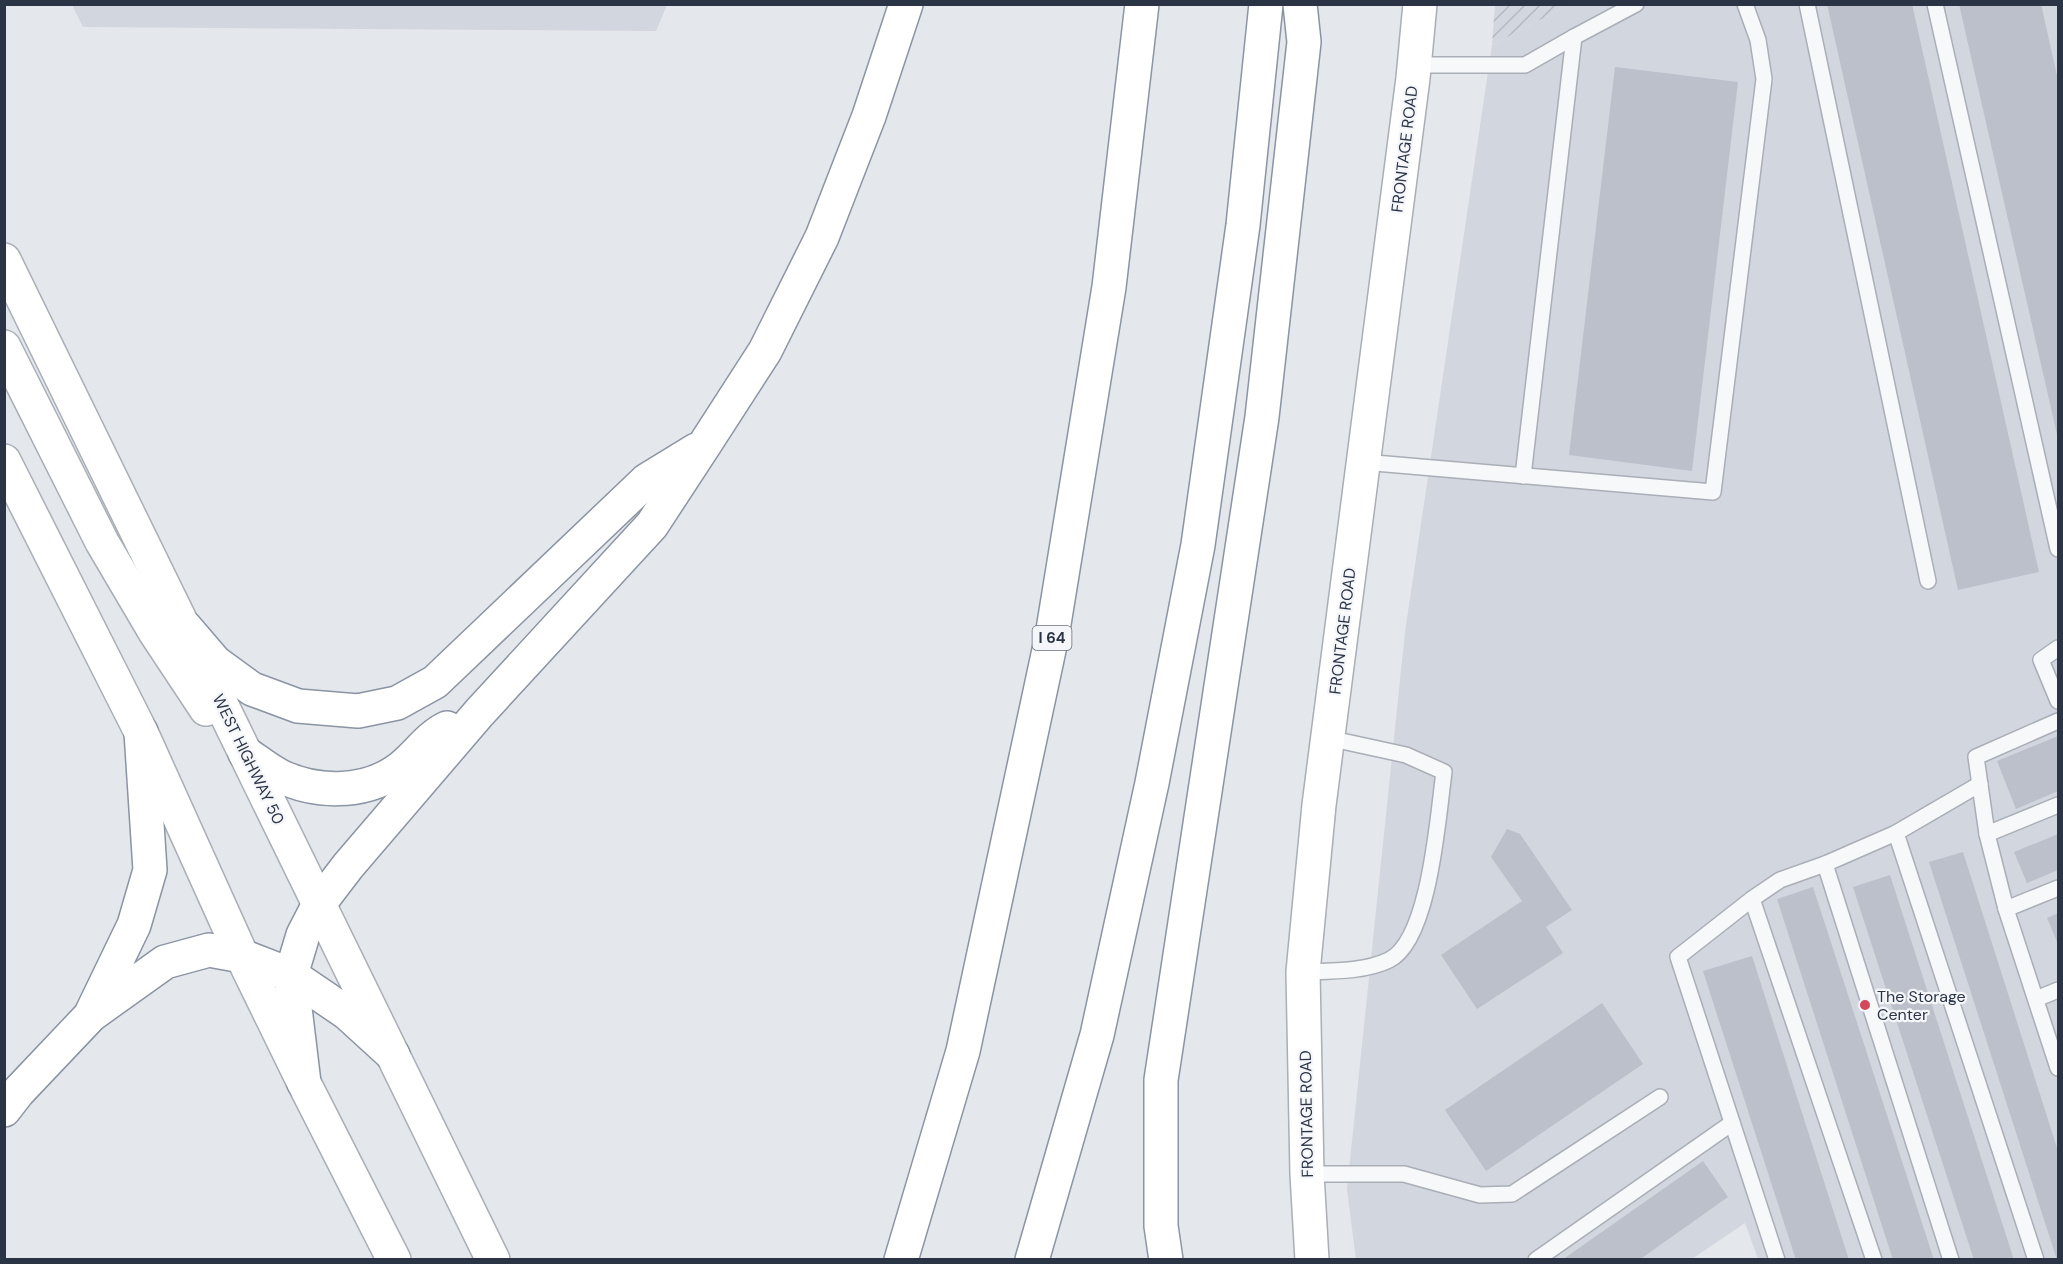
<svg xmlns="http://www.w3.org/2000/svg" width="2063" height="1264" font-family="'DM Sans',sans-serif">
  <style>
    .built { fill: #d2d6de }
    .industrial { fill: url(#industrial-furrows) }
    .building { fill: #bbc0ca }
    .lines { fill: none; stroke-linecap: round; stroke-linejoin: round }
    .lane-casing { stroke: #a9aeb7; stroke-width: 18 }
    .secondary-casing { stroke: #a9aeb7; stroke-width: 36 }
    .highway-casing { stroke: #8b94a3; stroke-width: 36 }
    .lane { stroke: #f7f8fa; stroke-width: 15 }
    .secondary { stroke: #fff; stroke-width: 33 }
    .highway { stroke: #fff; stroke-width: 33 }
    .poi-dot { fill: #d1495b; stroke: #f4f6f9; stroke-width: 2 }
    .labels { text-anchor: middle; stroke-width: 4.5; stroke-linejoin: round; paint-order: stroke }
    .shield { fill: #f4f6f9; stroke: #676e7b; stroke-width: 1.5 }
    .shield-label { font-size: 15px; font-weight: bold; fill: #2b3445 }
    .street-label { font-size: 16px; fill: #2b3445; stroke: #f4f6f9 }
    .poi-label { font-size: 16px; fill: #2b3445; stroke: #f4f6f9; text-anchor: start }
  </style>
  <defs>
    <pattern id="industrial-furrows" width="10" height="10" patternUnits="userSpaceOnUse" patternTransform="scale(1.5)"><rect width="10" height="10" fill="#d2d6de"/><path d="M-1 1l2-2M0 10L10 0M9 11l2-2" fill="none" stroke="#b4b8c0"/></pattern>
  </defs>
  <rect width="100%" height="100%" fill="#e4e7ec"/>
  <g class="built">
    <polygon points="72,5 667,5 656,31 83,27"/>
    <polygon points="1568,5 2058,5 2058,1259 1758,1259 1745,1223 1692,1259 1356,1260 1347,1189 1405,632 1492,45"/>
  </g>
  <polygon class="industrial" points="1495,5 1495,4 1568,5 1492,45"/>
  <g class="building">
    <polygon points="1827,4 1912,4 2039,572 1958,590"/>
    <polygon points="1959,4 2041,4 2058,80 2058,439"/>
    <polygon points="1615,67 1738,82 1692,471 1569,455"/>
    <polygon points="2058,736 2058,791 2016,809 1997,761"/>
    <polygon points="1507,829 1520,834 1572,910 1546,927 1563,953 1477,1009 1441,955 1522,901 1491,857"/>
    <polygon points="2058,834 2058,870 2027,883 2014,852"/>
    <polygon points="1963,852 2058,1151 2058,1260 2057,1260 1929,862"/>
    <polygon points="1890,875 2014,1260 1974,1260 1853,887"/>
    <polygon points="1813,887 1934,1260 1893,1260 1777,899"/>
    <polygon points="2058,913 2058,944 2047,918"/>
    <polygon points="1752,956 1849,1260 1796,1260 1703,971"/>
    <polygon points="1602,1003 1643,1064 1486,1171 1445,1110"/>
    <polygon points="1703,1161 1728,1197 1639,1260 1562,1260"/>
  </g>
  <g class="lines">
    <defs>
      <g id="lane">
        <polyline points="1807,4 1928,581"/>
        <polyline points="1935,4 2058,549"/>
        <polyline points="1415,65 1525,65 1574,37 1636,4"/>
        <polyline points="1363,462 1713,492 1764,79 1758,40 1745,4"/>
        <polyline points="1523,476 1574,37"/>
        <polyline points="2058,648 2041,660 2058,701"/>
        <polyline points="2058,721 1976,757 1987,834 2006,909 2058,1068"/>
        <polyline points="1896,833 2036,1260"/>
        <polyline points="1987,834 2058,805"/>
        <polyline points="1825,864 1951,1260"/>
        <polyline points="1752,899 1874,1260"/>
        <polyline points="2006,909 2058,888"/>
        <path d="M1303,972C1329,971 1365,972 1389,960C1430,940 1438,815 1444,772L1406,755L1328,738"/>
        <polyline points="2036,999 2058,990"/>
        <polyline points="1307,1174 1404,1174 1480,1195 1512,1194 1660,1097"/>
        <polyline points="1536,1260 1732,1123"/>
        <polyline points="1777,1260 1678,957 1752,899 1780,880 1825,864 1896,833 1980,784"/>
      </g>
      <g id="secondary">
        <polyline points="4,260 493,1260"/>
        <polyline points="4,347 102,542 155,632 206,709"/>
        <polyline points="4,461 141,732 242,956 304,1083 394,1260"/>
        <polyline points="1312,1260 1307,1174 1303,972 1319,805 1413,78 1420,4"/>
      </g>
      <g id="highway">
        <polyline points="185,627 215,662 252,689 298,706 358,711 397,703 435,682 647,480 696,450"/>
        <path d="M245,753C256,760 268,770 280,776C315,793 362,794 395,772C414,760 426,738 447,728"/>
        <polyline points="92,1012 134,925 150,870 141,732"/>
        <polyline points="304,1083 291,975 303,935 319,904 348,866 479,713 652,525 705,444 765,351 822,237 869,116 906,4"/>
        <polyline points="4,1110 18,1092 91,1015 165,962 209,950 242,956 291,975 347,1013 393,1055"/>
        <polyline points="901,1260 963,1051 1052,636 1109,287 1142,4"/>
        <polyline points="1032,1260 1097,1035 1152,783 1198,545 1243,225 1266,4"/>
        <polyline points="1166,1260 1161,1226 1161,1080 1262,417 1304,42 1300,4"/>
      </g>
    </defs>
    <use href="#lane" class="lane-casing"/>
    <use href="#secondary" class="secondary-casing"/>
    <use href="#highway" class="highway-casing"/>
    <use href="#lane" class="lane"/>
    <use href="#secondary" class="secondary"/>
    <use href="#highway" class="highway"/>
  </g>
  <circle class="poi-dot" cx="1865" cy="1005" r="6"/>
  <g class="labels">
    <rect class="shield" x="1032.5" y="626" width="39" height="24" rx="4.5"/>
    <g class="shield-label">
      <text x="1052" y="643">I 64</text>
    </g>
    <g class="street-label">
      <text transform="translate(1404 149) rotate(-83)" y="6">FRONTAGE ROAD</text>
      <text transform="translate(1342 631) rotate(-83)" y="6">FRONTAGE ROAD</text>
      <text transform="translate(249 759) rotate(64)" y="6">WEST HIGHWAY 50</text>
      <text transform="translate(1306 1114) rotate(-91)" y="6">FRONTAGE ROAD</text>
    </g>
    <g class="poi-label">
      <text x="1877" y="1002">The Storage<tspan x="1877" dy="18">Center</tspan></text>
    </g>
  </g>
  <rect width="2063" height="1264" fill="none" stroke="#2b3445" stroke-width="12"/>
</svg>
